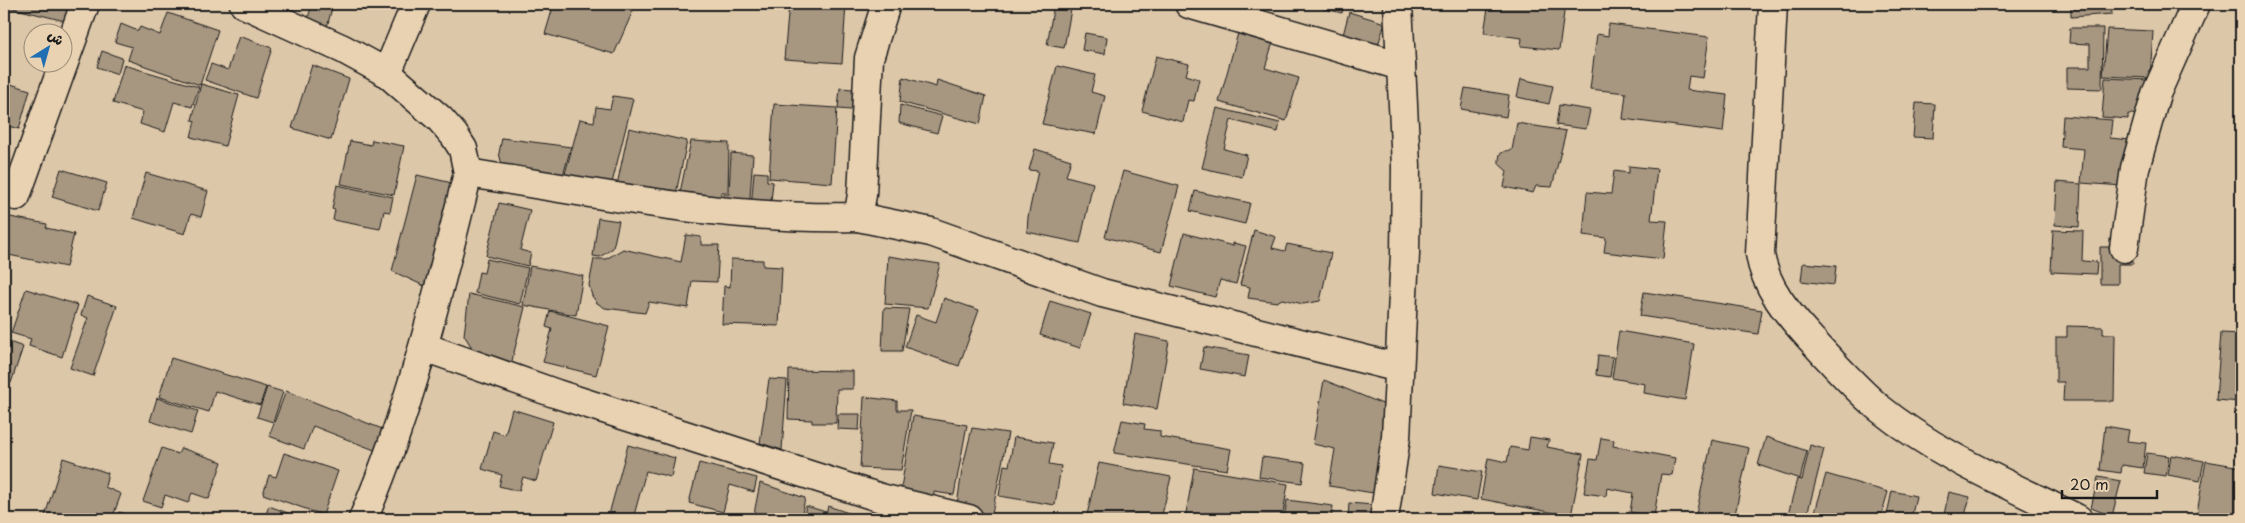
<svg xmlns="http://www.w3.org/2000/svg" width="2245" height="523" font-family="'Playpen Sans','Playpen Sans Arabic',sans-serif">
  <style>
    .building { fill: #a79781; stroke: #1c1c1c }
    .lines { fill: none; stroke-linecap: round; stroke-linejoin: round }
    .minor-casing { stroke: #1c1c1c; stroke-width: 31 }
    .minor { stroke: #e9d2b2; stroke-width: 28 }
  </style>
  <rect width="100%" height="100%" fill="#ddc7a9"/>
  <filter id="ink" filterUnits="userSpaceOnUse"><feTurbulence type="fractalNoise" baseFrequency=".02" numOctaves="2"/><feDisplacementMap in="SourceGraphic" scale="10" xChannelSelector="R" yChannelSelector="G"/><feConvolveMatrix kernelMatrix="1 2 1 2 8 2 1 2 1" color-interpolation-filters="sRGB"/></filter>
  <g filter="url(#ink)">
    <g class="building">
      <polygon points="4,4 82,4 77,24 4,6"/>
      <polygon points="312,4 333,4 327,27 307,22"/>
      <polygon points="554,4 636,4 614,54 545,34"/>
      <polygon points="789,4 846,4 842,63 784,59"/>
      <polygon points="1054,4 1072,4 1064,48 1047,45"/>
      <polygon points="1304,4 1344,4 1342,13"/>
      <polygon points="1498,4 1565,5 1559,50 1521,46 1522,38 1484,33 1488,8 1497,9"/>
      <polygon points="2071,4 2111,4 2112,14 2071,17"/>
      <polygon points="1349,12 1385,23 1378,45 1343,35"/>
      <polygon points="168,13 218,30 200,85 128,60 132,47 115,42 121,24 138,31 140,27 160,35"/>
      <polygon points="1609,24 1709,37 1703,78 1689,76 1687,90 1727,95 1723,132 1623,119 1626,93 1590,89 1597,34 1608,36"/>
      <polygon points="2070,28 2103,28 2102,89 2067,88 2067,67 2090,67 2090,44 2069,43"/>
      <polygon points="2107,29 2153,31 2150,78 2103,76"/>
      <polygon points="1085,33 1107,37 1105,54 1082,50"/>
      <polygon points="1238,33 1273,42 1265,68 1299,78 1286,121 1219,102"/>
      <polygon points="239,36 272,48 256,98 205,80 211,64 228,70"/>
      <polygon points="102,51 122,58 118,74 97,67"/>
      <polygon points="1156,56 1189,64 1186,75 1199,79 1194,101 1188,100 1183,122 1142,111"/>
      <polygon points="124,65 199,87 192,107 174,102 165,132 140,124 143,112 113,103"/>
      <polygon points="312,65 349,79 331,140 292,128"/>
      <polygon points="1057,66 1095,75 1091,92 1105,96 1096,134 1042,124"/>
      <polygon points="903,77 936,87 937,80 986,96 980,124 900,102"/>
      <polygon points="2105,78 2149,80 2147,115 2128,114 2128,119 2102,117"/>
      <polygon points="1521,79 1553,86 1549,104 1517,97"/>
      <polygon points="4,82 30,90 19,129 4,125"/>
      <polygon points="201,84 239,95 225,146 191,137 195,121 192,120"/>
      <polygon points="840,88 865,90 864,111 838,109"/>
      <polygon points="1465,88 1509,95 1506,117 1461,109"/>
      <polygon points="613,96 633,99 611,187 563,181 580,119 594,122 596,107 610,109"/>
      <polygon points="1916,103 1935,104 1933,138 1913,137"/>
      <polygon points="774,104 837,108 832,183 769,178"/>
      <polygon points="900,105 942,116 937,133 899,123"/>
      <polygon points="1559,105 1590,110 1586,129 1556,125"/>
      <polygon points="1217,108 1280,123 1278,132 1231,120 1224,149 1247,155 1242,177 1202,168"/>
      <polygon points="2063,116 2112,120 2110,138 2141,141 2137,187 2081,183 2084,149 2061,147"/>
      <polygon points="1517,123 1566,131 1552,187 1536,186 1533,193 1504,187 1507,171 1499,164 1499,160 1500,154 1505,151 1512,150"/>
      <polygon points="629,128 687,141 675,198 617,185"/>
      <polygon points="502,138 571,147 562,179 502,165 499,153"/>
      <polygon points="372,140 404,146 394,195 341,184 350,141 371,145"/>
      <polygon points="691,141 729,143 728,192 721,192 720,202 679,197"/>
      <polygon points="1035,149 1071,160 1066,176 1093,183 1080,243 1027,232 1028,217 1038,171 1029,170"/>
      <polygon points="731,153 753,155 749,211 722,208 723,194 729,194"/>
      <polygon points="1629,166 1657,169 1651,220 1667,221 1663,259 1604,252 1606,238 1583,235 1587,192 1611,194 1614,171 1629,173"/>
      <polygon points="61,169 107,183 98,211 52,197"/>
      <polygon points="1123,171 1179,186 1161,252 1105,237"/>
      <polygon points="754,172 767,173 767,181 773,182 770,211 751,209"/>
      <polygon points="146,173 208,191 201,217 191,214 185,234 133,218"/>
      <polygon points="417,175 461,185 433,290 392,271"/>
      <polygon points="2057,182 2081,184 2079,227 2055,225"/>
      <polygon points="337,185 393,197 390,212 384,211 380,229 333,220 335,210 332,209"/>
      <polygon points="1195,191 1250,203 1245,224 1190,211"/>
      <polygon points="499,203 530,210 520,250 531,253 528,266 486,256"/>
      <polygon points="5,216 47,224 46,228 74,234 66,267 4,254"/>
      <polygon points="598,218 619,221 613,248 600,257 593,256"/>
      <polygon points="1254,230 1276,237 1272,248 1285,251 1287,244 1331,253 1320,301 1303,304 1282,299 1277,302 1248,298 1250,287 1240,285"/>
      <polygon points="2053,230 2083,231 2082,261 2097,262 2096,274 2051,272"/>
      <polygon points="1184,233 1233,246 1233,243 1246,246 1236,284 1220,280 1215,297 1171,286"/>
      <polygon points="686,235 701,237 701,245 719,245 717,282 692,281 688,308 649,302 645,313 605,308 597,303 592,296 589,285 594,259 606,259 623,249 681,262"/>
      <polygon points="2100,247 2133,247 2133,264 2118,264 2118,284 2100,284"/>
      <polygon points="888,256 940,264 928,308 885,304"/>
      <polygon points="487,259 528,268 520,304 475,293 479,272 484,273"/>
      <polygon points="731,259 763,260 763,266 782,267 779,326 722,324 724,286 730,287"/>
      <polygon points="1803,263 1836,266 1834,285 1801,281"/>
      <polygon points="530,266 583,276 576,315 523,305"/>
      <polygon points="26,289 78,305 62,357 29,346 31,339 11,333"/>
      <polygon points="1644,292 1762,310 1758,334 1640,316"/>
      <polygon points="469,294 525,307 511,365 474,351 464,335"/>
      <polygon points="87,296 117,306 93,376 70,368 88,318 81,315"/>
      <polygon points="944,298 979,310 959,366 905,347 916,315 936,322"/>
      <polygon points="1050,301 1091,314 1080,348 1040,335"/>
      <polygon points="884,308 909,309 902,351 882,351"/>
      <polygon points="550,311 609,326 596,375 543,362 552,329 546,327"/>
      <polygon points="2067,326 2103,327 2103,334 2115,334 2114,401 2063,401 2064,382 2056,382 2056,337 2067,337"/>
      <polygon points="1619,331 1694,344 1685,400 1644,393 1645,384 1612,378"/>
      <polygon points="2221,333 2241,334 2241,402 2216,400"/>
      <polygon points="1135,334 1169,341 1157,409 1123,403"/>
      <polygon points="4,340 23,347 11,383 4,380"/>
      <polygon points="1204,347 1249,355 1245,377 1200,369"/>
      <polygon points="1598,355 1613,357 1610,377 1596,375"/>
      <polygon points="171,358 266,387 260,405 215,391 209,412 159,397"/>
      <polygon points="789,370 853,371 853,389 837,389 836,423 812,423 812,420 788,419"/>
      <polygon points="769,379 787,380 782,450 760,443"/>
      <polygon points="1324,380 1390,407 1380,494 1329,486 1335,449 1313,444"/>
      <polygon points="267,387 283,392 273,422 257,417"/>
      <polygon points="286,391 390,432 382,453 313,426 304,449 269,436"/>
      <polygon points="864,397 897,401 897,410 911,410 901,470 860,468"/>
      <polygon points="157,398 198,411 191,434 150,421"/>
      <polygon points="512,409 553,422 536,481 523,477 519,491 499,486 502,475 482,469 493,431 505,435"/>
      <polygon points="838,414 860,414 859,430 837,429"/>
      <polygon points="913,416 967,425 954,495 934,492 933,507 899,500"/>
      <polygon points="1122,420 1145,424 1144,429 1160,431 1160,437 1231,449 1227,470 1114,453"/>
      <polygon points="2105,426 2129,430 2127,441 2146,443 2143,468 2122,465 2121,473 2100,470"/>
      <polygon points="972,428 1008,433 991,519 956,512 962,470"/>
      <polygon points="1014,437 1053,443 1049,464 1061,466 1055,505 999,496 1004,465 1009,466"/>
      <polygon points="1530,437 1549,440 1547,447 1583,454 1571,516 1481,499 1488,458 1507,462 1510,447 1528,450"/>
      <polygon points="1766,437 1807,451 1800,479 1758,465"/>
      <polygon points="1601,438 1614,440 1613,446 1675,458 1672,475 1661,474 1654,516 1630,512 1633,493 1607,488 1606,496 1584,493 1590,459 1597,460"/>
      <polygon points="1712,440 1749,448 1734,519 1695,519"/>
      <polygon points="628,445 675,458 671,477 646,471 633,519 614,519 608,518"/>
      <polygon points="1810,445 1824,449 1806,519 1787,519 1797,479 1802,480"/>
      <polygon points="162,448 178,454 181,448 222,462 209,499 192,493 188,503 165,495 161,507 143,501"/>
      <polygon points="284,453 338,471 323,515 263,494 269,475 276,477"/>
      <polygon points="2147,453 2169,456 2166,476 2144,473"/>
      <polygon points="2171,455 2204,461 2200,481 2168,475"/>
      <polygon points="1262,457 1305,463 1302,483 1259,477"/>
      <polygon points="63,458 108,473 105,487 121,494 112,519 44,519"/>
      <polygon points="2206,461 2241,467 2241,519 2197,513"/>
      <polygon points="699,463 757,478 754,492 730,485 723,512 689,503"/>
      <polygon points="1099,463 1171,477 1161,519 1086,519"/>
      <polygon points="1439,465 1482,472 1477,500 1435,493"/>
      <polygon points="1194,468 1288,484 1282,519 1185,519"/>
      <polygon points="1826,474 1888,492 1880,519 1813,519"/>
      <polygon points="2098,477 2121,481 2112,516 2091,508"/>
      <polygon points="760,483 805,498 801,519 753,519"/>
      <polygon points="1892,491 1916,496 1911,519 1886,519"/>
      <polygon points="1949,492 1970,497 1964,519 1943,519"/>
      <polygon points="1287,500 1333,506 1331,519 1284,519"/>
      <polygon points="1349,503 1373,505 1373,519 1348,519"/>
      <polygon points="269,506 304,519 264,519"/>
      <polygon points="806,506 826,512 823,519 803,519"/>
      <polygon points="828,506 866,519 825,519"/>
      <polygon points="119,512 143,519 117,519"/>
    </g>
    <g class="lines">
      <defs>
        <g id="minor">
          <path d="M244,4L343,49L387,73L440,119L454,135L463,149L468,173C439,290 411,408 363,519"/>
          <polyline points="1189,4 1401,66"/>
          <path d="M1773,4L1760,254C1765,287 1788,314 1810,338C1832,362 1854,387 1879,408C1937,455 2012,486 2078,519"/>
          <polyline points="387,73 416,4"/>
          <path d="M468,173C597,193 727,221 858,217L862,195L869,58L886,4"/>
          <polyline points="16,196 85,4"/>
          <polyline points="858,217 931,232 1102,293 1399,368"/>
          <polyline points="2124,248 2135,168 2156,94 2196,4"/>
          <polyline points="424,347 557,394 881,498 969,519"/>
          <polyline points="1384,519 1396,437 1405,254 1406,166 1398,4"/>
        </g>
      </defs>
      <use href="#minor" class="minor-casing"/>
      <use href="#minor" class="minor"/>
    </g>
  </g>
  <rect width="2245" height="523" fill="none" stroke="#e9d2b2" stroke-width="20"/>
  <rect x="10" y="10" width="2225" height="503" fill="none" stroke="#1c1c1c" stroke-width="2" filter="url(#ink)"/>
  <g transform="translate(48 48) rotate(37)"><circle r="24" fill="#e9d2b2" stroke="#978976"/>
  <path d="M0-4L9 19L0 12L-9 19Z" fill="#1f6fb2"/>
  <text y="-8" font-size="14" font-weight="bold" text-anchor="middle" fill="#1c1c1c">ش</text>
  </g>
  <path d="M2062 490v8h95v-8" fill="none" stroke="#1c1c1c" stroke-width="2.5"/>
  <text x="2070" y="490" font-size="15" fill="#1c1c1c" stroke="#e9d2b2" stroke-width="4" paint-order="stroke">20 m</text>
</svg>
